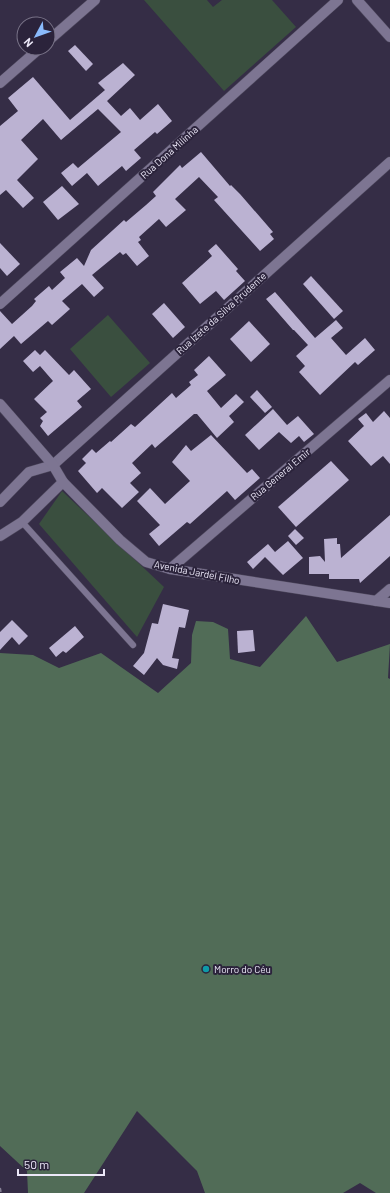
<svg xmlns="http://www.w3.org/2000/svg" width="390" height="1193" font-family="Barlow,sans-serif">
  <style>
    .green { fill: #3a4f3f }
    .forest { fill: #516c57 }
    .building { fill: #bbb2d2 }
    .lines { fill: none; stroke-linecap: round; stroke-linejoin: round }
    .lane-casing { stroke: #4e485d; stroke-width: 7 }
    .street-casing { stroke: #4e485d; stroke-width: 11 }
    .secondary-casing { stroke: #4e485d; stroke-width: 11 }
    .path { stroke: #857f94; stroke-width: 2; stroke-dasharray: 4 2; stroke-linecap: butt }
    .lane { stroke: #7d7592; stroke-width: 6 }
    .street { stroke: #7d7592; stroke-width: 10 }
    .secondary { stroke: #7d7592; stroke-width: 10 }
    .culture-dot { fill: #0f9aa8; stroke: #2b233b; stroke-width: 1.5 }
    .labels { text-anchor: middle; stroke-width: 4; stroke-linejoin: round; paint-order: stroke }
    .street-label { font-size: 10px; fill: #ece8f8; stroke: #2b233b }
    .poi-label { font-size: 10px; fill: #ece8f8; stroke: #2b233b; text-anchor: start }
  </style>
  <rect width="100%" height="100%" fill="#352d46"/>
  <g class="green">
    <polygon points="144,0 207,0 213,7 222,0 272,0 296,27 224,91"/>
    <polygon points="108,315 150,363 111,397 70,349"/>
    <polygon points="62,491 164,587 137,637 39,524"/>
  </g>
  <polygon class="forest" points="306,616 337,662 390,644 388,678 390,679 390,1193 376,1193 360,1183 343,1193 205,1193 197,1171 137,1111 84,1193 28,1193 27,1171 0,1146 0,653 33,655 59,668 101,653 158,693 191,663 192,635 196,621 213,622 228,629 230,659 260,667"/>
  <g class="building">
    <polygon points="75,45 93,64 86,71 68,51"/>
    <polygon points="123,63 135,75 107,101 121,116 130,108 140,120 158,104 172,121 157,134 155,132 134,150 141,158 126,171 122,166 98,186 87,173 72,186 61,173 73,163 78,168 121,132 98,109 61,140 43,119 21,140 38,159 17,180 34,198 23,208 6,190 0,195 0,126 18,111 8,98 33,77 70,120 105,90 98,83"/>
    <polygon points="201,152 230,186 231,185 240,194 273,232 270,234 274,239 260,251 214,200 218,197 199,177 175,199 186,210 166,227 159,219 139,237 141,240 138,242 149,256 137,266 126,253 123,255 120,252 92,275 104,288 94,297 82,284 62,301 70,309 52,325 48,321 21,344 14,336 0,349 0,311 12,324 32,306 36,301 34,299 49,286 52,290 65,278 60,272 77,258 84,266 91,250 124,220 126,222 146,205 156,196 153,192 180,165 182,168"/>
    <polygon points="62,186 79,204 58,220 43,202"/>
    <polygon points="0,243 20,264 7,276 0,268"/>
    <polygon points="216,244 238,269 236,271 245,281 224,300 216,291 200,304 182,283 212,256 208,251"/>
    <polygon points="311,276 343,311 334,319 303,284"/>
    <polygon points="275,292 315,338 336,320 343,328 331,338 346,355 365,338 375,350 358,365 355,362 320,395 299,372 305,366 296,356 308,345 294,330 293,330 266,299"/>
    <polygon points="164,303 185,327 173,338 152,314"/>
    <polygon points="249,321 270,344 251,362 230,339"/>
    <polygon points="35,350 40,355 45,350 69,375 74,370 91,389 77,401 82,407 48,436 40,426 43,421 40,418 47,412 34,399 53,381 40,366 33,372 23,361"/>
    <polygon points="209,356 226,375 207,391 221,408 236,394 244,402 229,416 234,422 217,438 197,414 194,414 155,448 152,444 132,463 141,473 130,483 139,492 122,508 102,488 97,493 78,471 86,463 82,459 92,449 96,453 110,441 111,442 131,424 135,427 172,393 176,398 191,385 189,382 198,375 194,370"/>
    <polygon points="257,390 272,407 265,413 250,397"/>
    <polygon points="273,409 287,425 298,416 314,434 304,442 299,436 291,443 279,432 259,450 245,435"/>
    <polygon points="384,411 390,418 390,464 383,456 371,466 348,441 364,426 358,419 366,413 373,422"/>
    <polygon points="211,435 247,473 252,469 260,478 235,500 227,491 190,524 187,522 159,546 149,534 160,525 137,501 150,488 165,504 190,481 172,462 186,445 191,451"/>
    <polygon points="331,461 349,480 296,527 278,507"/>
    <polygon points="390,515 390,556 360,583 359,579 329,579 329,574 309,574 309,557 320,556 325,562 324,539 337,538 337,544 340,544 341,558"/>
    <polygon points="295,529 304,538 296,545 288,536"/>
    <polygon points="288,541 303,558 283,575 265,557 253,569 247,562 268,544 275,552"/>
    <polygon points="163,604 189,610 185,628 179,627 172,658 179,659 177,669 163,665 157,658 144,675 133,666 144,653 152,623 158,624"/>
    <polygon points="12,620 28,636 19,645 12,637 0,650 0,632"/>
    <polygon points="75,626 84,637 66,653 63,651 56,657 49,648"/>
    <polygon points="253,630 255,651 238,653 237,631"/>
  </g>
  <g class="lines">
    <defs>
      <polyline id="lane" points="22,522 133,645"/>
      <g id="street">
        <polyline points="48,41 95,0"/>
        <polyline points="0,83 40,48"/>
        <polyline points="0,304 338,0"/>
        <polyline points="0,502 29,472 53,465 390,162"/>
        <polyline points="0,536 22,522 63,482"/>
        <polyline points="170,569 390,380"/>
        <polyline points="376,601 390,589"/>
      </g>
      <g id="secondary">
        <polyline points="357,0 390,37"/>
        <polyline points="0,404 53,465 63,482 120,540 146,562 170,569 390,603"/>
      </g>
    </defs>
    <use href="#lane" class="lane-casing"/>
    <use href="#street" class="street-casing"/>
    <use href="#secondary" class="secondary-casing"/>
    <polyline class="path" points="0,1188 1,1193"/>
    <use href="#lane" class="lane"/>
    <use href="#street" class="street"/>
    <use href="#secondary" class="secondary"/>
  </g>
  <circle class="culture-dot" cx="206" cy="969" r="4"/>
  <g class="labels">
    <g class="street-label">
      <text transform="translate(169 152) rotate(-42)" y="4">Rua Dona Milinha</text>
      <text transform="translate(221 313) rotate(-42)" y="4">Rua Izete da Silva Prudente</text>
      <text transform="translate(280 474) rotate(-40)" y="4">Rua General Emir</text>
      <text transform="translate(197 572) rotate(11)" y="4">Avenida Jardel Filho</text>
    </g>
    <g class="poi-label">
      <text x="214" y="973">Morro do Céu</text>
    </g>
  </g>
  <g transform="translate(36 36) rotate(229)"><circle r="19" fill="#2b233b" stroke="#787287"/>
  <path d="M0-3L7 15L0 10L-7 15Z" fill="#8abafc"/>
  <text y="-6" font-size="11" font-weight="bold" text-anchor="middle" fill="#ece8f8">N</text>
  </g>
  <path d="M18 1169v6h86v-6" fill="none" stroke="#ece8f8" stroke-width="2"/>
  <text x="24" y="1169" font-size="12" fill="#ece8f8" stroke="#2b233b" stroke-width="3" paint-order="stroke">50 m</text>
</svg>
